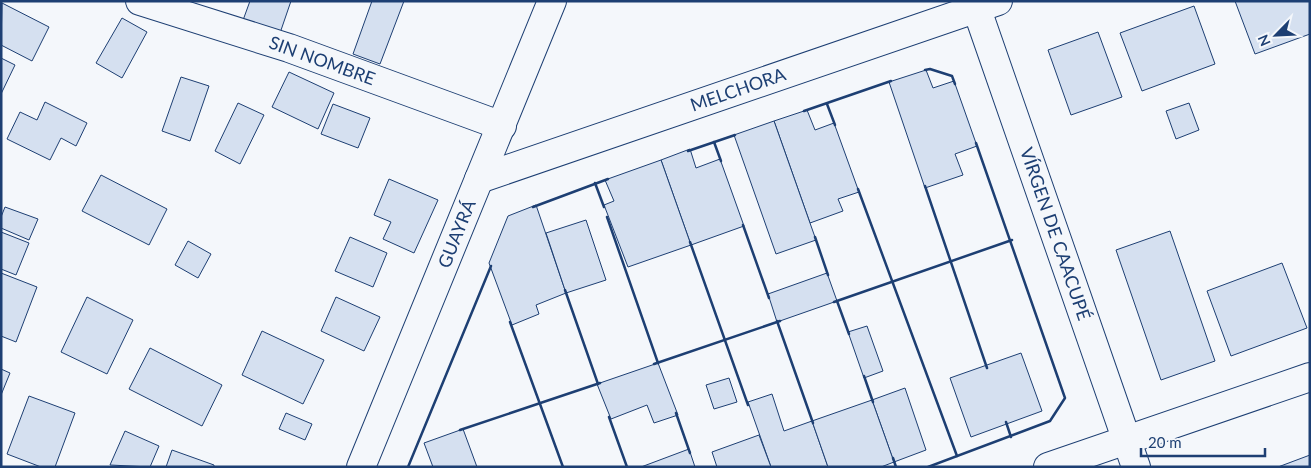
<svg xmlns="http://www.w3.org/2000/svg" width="1311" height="468" font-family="Lato,sans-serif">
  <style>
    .building { fill: #d5e0f0; stroke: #1d3f73 }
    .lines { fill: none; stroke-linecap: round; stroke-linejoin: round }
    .minor-casing { stroke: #1d3f73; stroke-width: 30 }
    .minor { stroke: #f4f7fb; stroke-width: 28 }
    .wall { stroke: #1d3f73; stroke-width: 2.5 }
    .labels { text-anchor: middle; stroke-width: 4; stroke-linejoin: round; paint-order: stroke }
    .street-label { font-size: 18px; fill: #1d3f73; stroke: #f4f7fb }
  </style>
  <rect width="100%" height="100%" fill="#f4f7fb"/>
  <g class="building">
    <polygon points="250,1 291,1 279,36 242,23"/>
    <polygon points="372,1 404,1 380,64 353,54"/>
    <polygon points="1235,1 1310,1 1310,34 1255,54"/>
    <polygon points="2,3 49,27 32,61 1,45"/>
    <polygon points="1194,6 1215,64 1142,91 1120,33"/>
    <polygon points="122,18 147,32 122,78 96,63"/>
    <polygon points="1098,32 1122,97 1071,115 1048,50"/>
    <polygon points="1,58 15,65 1,94"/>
    <polygon points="926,70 933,88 954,81 977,146 955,154 963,175 925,188 889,82"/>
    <polygon points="289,72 334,93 318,129 272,107"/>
    <polygon points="181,77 209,86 190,141 162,131"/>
    <polygon points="45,102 87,123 76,146 61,138 50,160 7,139 20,112 37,120"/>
    <polygon points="238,103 264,115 240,164 215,151"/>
    <polygon points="1189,103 1199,130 1176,139 1166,111"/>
    <polygon points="333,104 370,118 358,148 321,134"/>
    <polygon points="807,110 815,130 834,123 859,192 838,199 843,211 810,223 774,121"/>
    <polygon points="774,121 816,240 776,254 734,135"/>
    <polygon points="690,149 696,168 720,159 744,226 691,245 661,160"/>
    <polygon points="661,160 691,245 628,267 604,205 614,201 605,180"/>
    <polygon points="101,175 167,209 149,245 82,211"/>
    <polygon points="389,179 438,200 414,253 383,239 391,222 374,215"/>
    <polygon points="536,205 566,293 536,305 539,314 512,325 489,263 508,216"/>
    <polygon points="5,207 38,219 29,240 1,228 1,217"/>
    <polygon points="586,220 606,280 566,293 546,233"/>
    <polygon points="1170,231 1215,361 1161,380 1116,250"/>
    <polygon points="1,232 29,243 16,275 1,269"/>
    <polygon points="350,237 387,253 373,287 335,271"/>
    <polygon points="188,241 211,254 198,278 175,265"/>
    <polygon points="1282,263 1307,328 1231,356 1207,291"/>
    <polygon points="1,273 37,287 16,342 1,336"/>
    <polygon points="827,273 837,301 777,322 768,294"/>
    <polygon points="87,297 133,320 107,374 61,352"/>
    <polygon points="336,297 380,317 364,351 321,331"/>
    <polygon points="867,326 883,371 864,378 848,332"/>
    <polygon points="262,331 324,360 303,404 242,375"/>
    <polygon points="150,348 222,385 202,426 129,389"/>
    <polygon points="1021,353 1042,411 971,437 950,378"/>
    <polygon points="658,363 678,415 654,423 647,405 611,419 597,384"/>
    <polygon points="1,369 10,373 1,395"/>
    <polygon points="729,378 737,402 714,409 706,385"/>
    <polygon points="905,388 926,450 894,462 872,400"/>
    <polygon points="772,394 784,431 812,421 828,467 771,467 748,402"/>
    <polygon points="29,396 75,413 55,467 41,467 7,454"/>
    <polygon points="872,400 894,462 881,467 828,467 812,421"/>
    <polygon points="286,413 312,424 305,440 279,429"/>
    <polygon points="463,429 477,467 433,467 424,443"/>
    <polygon points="125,431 159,446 150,467 110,465"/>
    <polygon points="759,435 771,467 717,467 712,452"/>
    <polygon points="689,449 695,467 641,467"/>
    <polygon points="172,450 214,465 214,467 166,467"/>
    <polygon points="1310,455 1310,467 1278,467"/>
  </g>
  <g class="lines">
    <defs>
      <g id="minor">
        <polyline points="140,1 289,48 502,126"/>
        <polyline points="974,1 1136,467"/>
        <polyline points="479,179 998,1"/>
        <polyline points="361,467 552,1"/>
        <polyline points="1048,467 1310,377"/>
      </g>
    </defs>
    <use href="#minor" class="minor-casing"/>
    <use href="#minor" class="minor"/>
    <g class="wall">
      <polyline points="925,70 930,69 952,76 955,84"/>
      <polyline points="827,104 835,125"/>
      <polyline points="804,111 891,81"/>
      <polyline points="714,142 721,161"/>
      <polyline points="688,151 735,135"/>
      <polyline points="595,183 604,207"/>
      <polyline points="925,186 987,368"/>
      <polyline points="858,189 957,456"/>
      <polyline points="533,207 608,179"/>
      <polyline points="607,217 658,363"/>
      <polyline points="743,225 769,298"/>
      <polyline points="815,237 828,275"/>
      <polyline points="690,242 748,405"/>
      <polyline points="565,290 598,384"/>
      <polyline points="837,301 849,334"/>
      <polyline points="834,302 1012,240"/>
      <polyline points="777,321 813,423"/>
      <polyline points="510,322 563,467"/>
      <polyline points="654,364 780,321"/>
      <polyline points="864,376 873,402"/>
      <polyline points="676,413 690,453"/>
      <polyline points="609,417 627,467"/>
      <polyline points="1006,422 1011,437"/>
      <polyline points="460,430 600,383"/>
      <polyline points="893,458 896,467"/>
      <polyline points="408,467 491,266"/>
      <polyline points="928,467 1050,421 1065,398 976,143"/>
    </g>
  </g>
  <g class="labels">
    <g class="street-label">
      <text transform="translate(322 61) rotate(20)" y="6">SIN NOMBRE</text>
      <text transform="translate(738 90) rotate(-19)" y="6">MELCHORA</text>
      <text transform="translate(457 234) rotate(-68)" y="6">GUAYRÁ</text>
      <text transform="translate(1055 234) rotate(71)" y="6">VÍRGEN DE CAACUPÉ</text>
    </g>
  </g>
  <rect width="1311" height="468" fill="none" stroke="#1d3f73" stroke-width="5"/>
  <g transform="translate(1276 35) rotate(246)" stroke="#f4f7fb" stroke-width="4" paint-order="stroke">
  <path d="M0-4L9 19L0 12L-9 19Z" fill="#1d3f73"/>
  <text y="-8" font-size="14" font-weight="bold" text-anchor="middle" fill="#1d3f73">N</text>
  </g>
  <path d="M1141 448v8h124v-8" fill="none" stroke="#1d3f73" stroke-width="2.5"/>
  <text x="1148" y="448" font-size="15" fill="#1d3f73" stroke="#f4f7fb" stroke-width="4" paint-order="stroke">20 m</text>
</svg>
